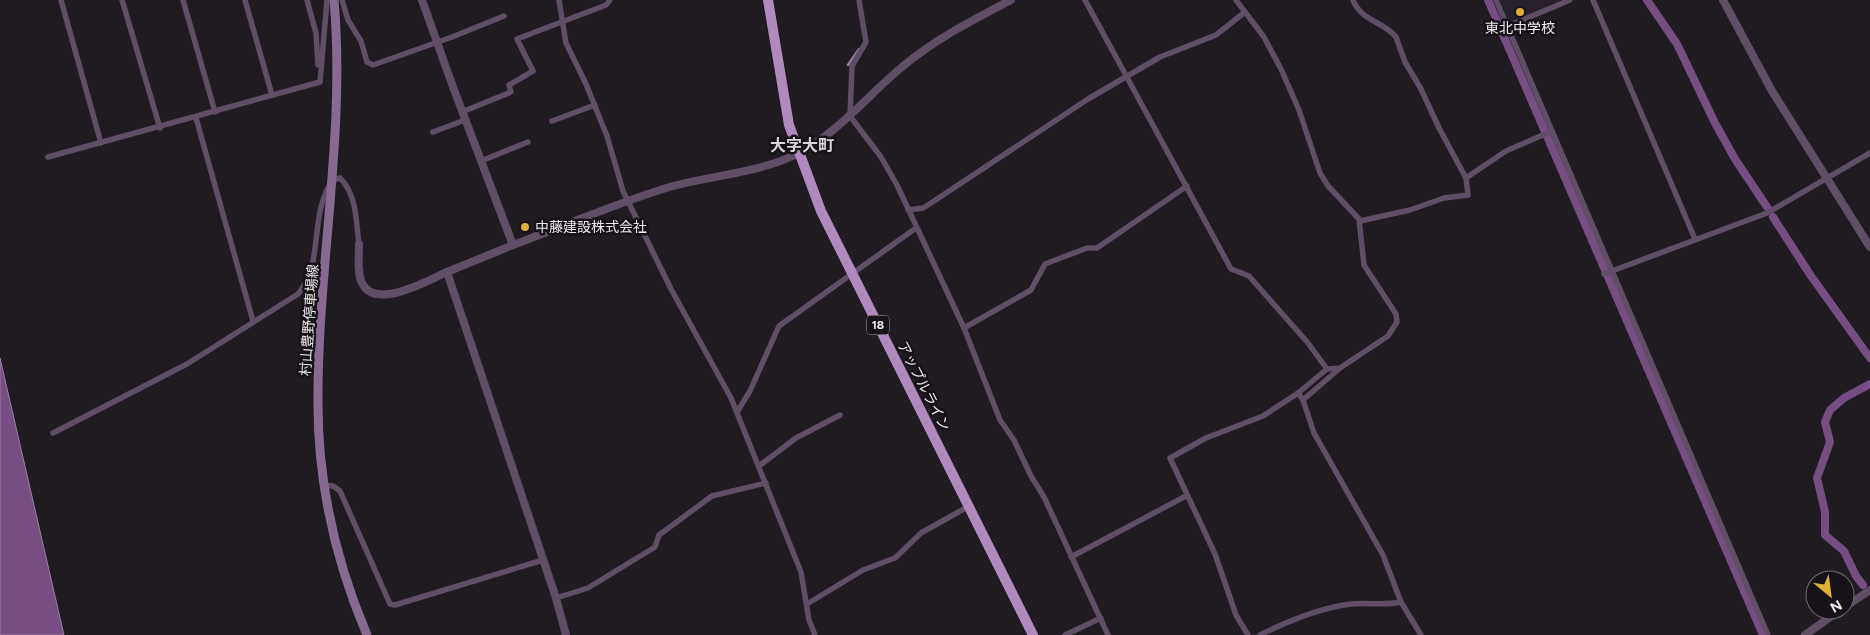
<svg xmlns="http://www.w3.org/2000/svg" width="1870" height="635" font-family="Figtree,'Noto Sans JP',sans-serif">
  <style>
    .built { fill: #28202a }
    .water { fill: #764e84; stroke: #9a7da4 }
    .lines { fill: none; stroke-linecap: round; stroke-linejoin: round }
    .stream { stroke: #9a7da4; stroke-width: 2.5 }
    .canal { stroke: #764e84; stroke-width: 8 }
    .minor { stroke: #5f4e66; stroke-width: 5.5 }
    .tertiary { stroke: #5f4e66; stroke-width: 8 }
    .secondary { stroke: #866a90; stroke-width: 9 }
    .trunk { stroke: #b08abf; stroke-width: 10 }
    .poi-dot { fill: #e1af34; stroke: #161217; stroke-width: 2 }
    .labels { text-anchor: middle; stroke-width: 5; stroke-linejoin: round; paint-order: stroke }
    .shield { fill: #161217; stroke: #adaaae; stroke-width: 1 }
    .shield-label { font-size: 12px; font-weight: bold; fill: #eeebef }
    .poi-label { font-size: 14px; fill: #eeebef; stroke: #161217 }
    .street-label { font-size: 14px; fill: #eeebef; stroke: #161217 }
    .quarter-label { font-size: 16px; font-weight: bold; fill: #d9d3db; stroke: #161217 }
  </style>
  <rect width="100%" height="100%" fill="#1f1b20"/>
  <polygon class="built" points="1499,0 1562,0 1509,23"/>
  <polygon class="water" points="0,358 64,635 0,635"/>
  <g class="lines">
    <polyline class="stream" points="848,65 859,49"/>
    <g class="canal">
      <polyline points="1488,0 1763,635"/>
      <polyline points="1647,0 1677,44 1715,123 1735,159 1767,207"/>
      <polyline points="1773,217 1811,276 1870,358"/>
      <polyline points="1863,585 1856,576 1844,551 1825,535 1825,512 1817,478 1830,442 1825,422 1830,410 1844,398 1870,384"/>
    </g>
    <g class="minor">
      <polyline points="61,0 101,143"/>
      <polyline points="122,0 160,128"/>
      <polyline points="183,0 215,112"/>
      <polyline points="245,0 272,95"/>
      <polyline points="307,0 316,33 318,65"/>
      <polyline points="342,0 348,20 361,41 367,62 373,65 452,37 504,16"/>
      <polyline points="559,0 566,43 586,84 607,136 623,191 671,289 731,398 801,572 809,620 815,635"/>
      <polyline points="859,0 866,42 852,66 850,116 881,157 897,185 964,328 1000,420 1014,440 1031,476 1044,497 1108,635"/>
      <polyline points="1085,0 1231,269 1249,276 1308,343 1327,369"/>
      <polyline points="1236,0 1264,37 1281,69 1299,110 1320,173 1328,186 1359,219 1364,265 1396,314 1397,322 1388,336 1340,368 1327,369 1298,393 1263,416 1206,438 1170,458 1215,554 1236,615 1248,635"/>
      <path d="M1353,0C1361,21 1383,21 1396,37L1405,62L1421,89L1439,128L1466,178"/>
      <polyline points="1496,0 1768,635"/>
      <polyline points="1593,0 1695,239"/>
      <polyline points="1508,26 1570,0"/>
      <polyline points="462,112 511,92 509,85 533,71 517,39 606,5 610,0"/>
      <polyline points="196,118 253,321"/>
      <polyline points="552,121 595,105"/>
      <polyline points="433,132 465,120"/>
      <polyline points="48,157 320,82 327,0"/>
      <polyline points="481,161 528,142"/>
      <polyline points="908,210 923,208 931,203 1088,99 1160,57 1216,35 1245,12"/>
      <polyline points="1360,221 1410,210 1444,198 1468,195 1466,178 1506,151 1552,131"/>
      <polyline points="1604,274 1767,213 1870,153"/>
      <polyline points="964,328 1031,290 1045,264 1087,248 1097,248 1187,186"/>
      <polyline points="1298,393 1303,400 1314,433 1383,555 1401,602 1421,635"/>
      <polyline points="1303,400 1340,368"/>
      <polyline points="737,412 750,391 779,326 916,228"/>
      <path d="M53,433L187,364L298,294C325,264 308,214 333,180L340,178C357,194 356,223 359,244"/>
      <polyline points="759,466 796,438 840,415"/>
      <polyline points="324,485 333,486 340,491 390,604 395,605 543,560"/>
      <polyline points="1071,557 1186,496"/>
      <polyline points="556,598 588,588 655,547 659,535 712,496 766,483"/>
      <polyline points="807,604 863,570 895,558 921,533 969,506"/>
      <polyline points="1065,635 1101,618"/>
      <path d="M1260,635C1288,621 1319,608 1351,604C1368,602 1384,606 1401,602"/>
    </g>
    <g class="tertiary">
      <polyline points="422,0 453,87 513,245 447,272 556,598 566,635"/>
      <polyline points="1723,0 1772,91 1870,247"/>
      <path d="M359,244C359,255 357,274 362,283C375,311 429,280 447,272"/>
      <path d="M513,245C566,225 619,202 673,186C715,175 758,173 797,154C838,133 867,96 902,67C935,39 973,20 1011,0"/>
      <polyline points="1845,607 1870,590"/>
      <polyline points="1805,635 1840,610"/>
    </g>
    <path class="secondary" d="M334,0C346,136 317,268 318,404C318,483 336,562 367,635"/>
    <polyline class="trunk" points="768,0 789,125 821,211 1033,635"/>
  </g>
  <g class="poi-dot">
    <circle cx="1520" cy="12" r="5"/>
    <circle cx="525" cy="227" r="5"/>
  </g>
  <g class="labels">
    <rect class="shield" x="867" y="315.5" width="22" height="19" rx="4"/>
    <g class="shield-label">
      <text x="878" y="329">18</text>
    </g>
    <g class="poi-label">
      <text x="1520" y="33">東北中学校</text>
      <text x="535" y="232" text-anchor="start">中藤建設株式会社</text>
    </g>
    <g class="street-label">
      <text transform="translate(309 320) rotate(-86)" y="5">村山豊野停車場線</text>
      <text transform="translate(924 386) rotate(63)" y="5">アップルライン</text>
    </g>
    <g class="quarter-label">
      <text x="802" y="151">大字大町</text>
    </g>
  </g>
  <g transform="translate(1830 595) rotate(151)"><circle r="24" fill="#161217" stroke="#6c696d"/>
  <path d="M0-4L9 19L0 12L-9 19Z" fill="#e1af34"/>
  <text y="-8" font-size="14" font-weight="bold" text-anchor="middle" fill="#eeebef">N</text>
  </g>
</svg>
